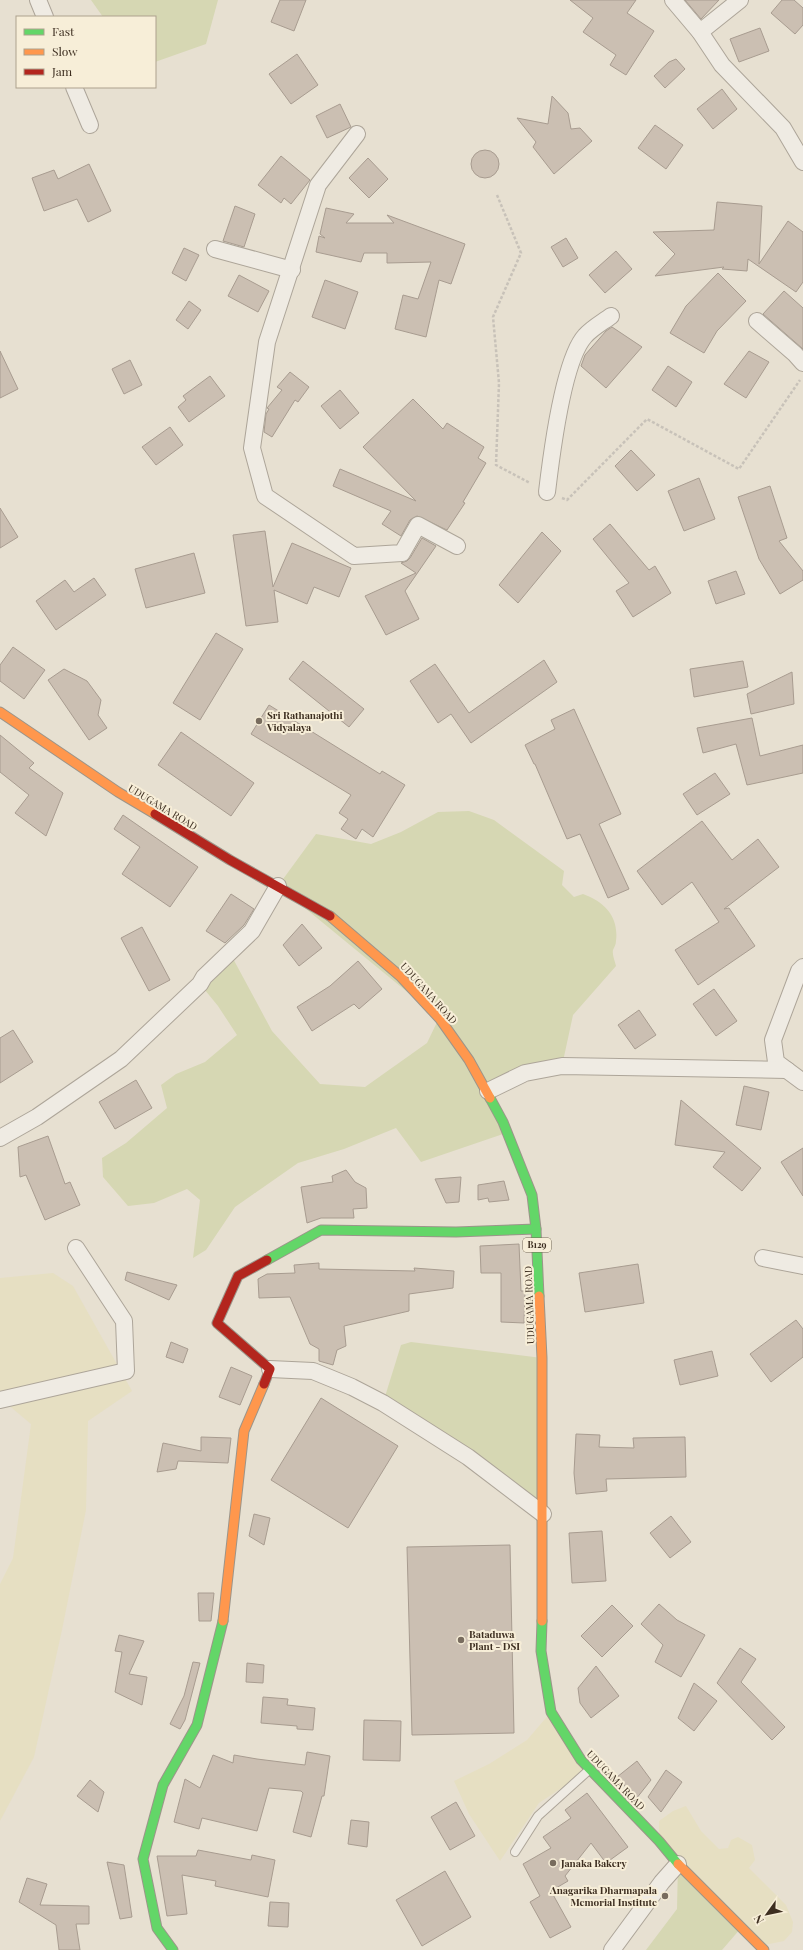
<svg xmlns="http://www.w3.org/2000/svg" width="803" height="1950" font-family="'Playfair Display',serif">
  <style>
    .farmland { fill: #e6dfc2 }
    .green { fill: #d6d7b3 }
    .building { fill: #cbbfb2; stroke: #a89c90 }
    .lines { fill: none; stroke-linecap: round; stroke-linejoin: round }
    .lane-casing { stroke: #ada599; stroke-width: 10 }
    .street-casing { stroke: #ada599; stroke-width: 18 }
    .fast-casing { stroke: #9c958a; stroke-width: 11 }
    .slow-casing { stroke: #9c958a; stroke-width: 11 }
    .jam-casing { stroke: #9c958a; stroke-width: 11 }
    .path { stroke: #c8c2b9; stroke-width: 2.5; stroke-dasharray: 3 2; stroke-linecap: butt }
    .lane { stroke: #efebe3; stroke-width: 8 }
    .street { stroke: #efebe3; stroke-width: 16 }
    .fast { stroke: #63d668; stroke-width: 9 }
    .slow { stroke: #ff974d; stroke-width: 9 }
    .jam { stroke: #b3261e; stroke-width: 9 }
    .poi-dot { fill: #786c5e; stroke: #f7eed8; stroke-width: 1.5 }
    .labels { text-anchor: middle; stroke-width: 4; stroke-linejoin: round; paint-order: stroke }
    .shield { fill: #f7eed8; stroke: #756857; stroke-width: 1 }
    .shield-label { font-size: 9px; font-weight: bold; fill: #3d2e20 }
    .poi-label { font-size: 10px; font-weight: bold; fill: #3d2e20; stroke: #f7eed8; text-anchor: start }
    .street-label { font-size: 10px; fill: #3d2e20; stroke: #f7eed8 }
  </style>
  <rect width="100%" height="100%" fill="#e7e0d1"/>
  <g class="farmland">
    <polygon points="53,1273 73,1286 132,1391 88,1421 86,1510 62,1630 34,1757 0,1821 0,1584 13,1558 31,1424 0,1398 0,1278"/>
    <polygon points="551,1712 590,1769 539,1803 500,1861 469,1814 454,1781 489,1764 527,1740"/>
    <polygon points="686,1806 701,1831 719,1849 728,1848 731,1840 738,1837 752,1845 755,1860 749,1868 786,1905 793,1922 792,1932 784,1941 760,1946 659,1841 659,1821 673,1811"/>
  </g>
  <g class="green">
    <polygon points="91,0 218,0 206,44 155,62 155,17 103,17"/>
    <path d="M469,811L494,820L564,871L562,885L574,897L583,894C605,902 619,917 616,941C616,945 614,947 613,950C612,955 615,961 616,966L573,1015L562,1066L488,1091L506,1133L421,1162L396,1128L344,1149L298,1163L235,1207L206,1250L193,1258L200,1200L187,1189L154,1203L128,1206L103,1177L102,1158L126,1143L167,1108L161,1085L176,1074L205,1062L237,1035L218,1006L200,984L230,953L272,1031L320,1084L365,1087L427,1043L439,1018L278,886L316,834L371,844L401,832L438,812Z"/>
    <polygon points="411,1342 542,1358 543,1514 383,1403 401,1345"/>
    <polygon points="678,1864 741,1928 722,1950 646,1950 677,1909"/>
  </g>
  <g class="building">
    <polygon points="280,0 306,0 294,31 271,22"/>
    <polygon points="570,0 636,0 627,13 654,31 626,75 610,65 616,55 583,32 593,18"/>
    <polygon points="685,0 719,0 701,19"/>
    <polygon points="782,0 794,0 803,8 803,25 795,34 771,13"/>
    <polygon points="760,28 769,51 739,62 730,39"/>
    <polygon points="297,54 318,85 291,104 269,74"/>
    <polygon points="676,59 685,69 665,88 654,76 669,62"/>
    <polygon points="722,89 737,109 713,129 697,109"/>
    <polygon points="552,96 568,113 571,129 580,128 592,141 554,174 533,147 536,142 517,118 548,124"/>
    <polygon points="340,104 351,127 327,138 316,116"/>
    <polygon points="655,125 683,145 666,169 638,148"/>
    <circle cx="485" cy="164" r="14"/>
    <polygon points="281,156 310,180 291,204 284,198 281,203 258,185"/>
    <polygon points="368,158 388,179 369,198 349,178"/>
    <polygon points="89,164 111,211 88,222 77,199 44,211 32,178 54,170 58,179"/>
    <polygon points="717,202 762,206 759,264 788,221 803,232 803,282 796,292 748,259 747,271 722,269 724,267 655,276 675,254 653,232 714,230"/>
    <polygon points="235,206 255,214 244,247 223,241"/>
    <polygon points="326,208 354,214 346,223 394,223 387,215 465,244 451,284 439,280 426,337 395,329 403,295 418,299 431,262 387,263 387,253 364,253 361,262 316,252 319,236 325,238 320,234"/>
    <polygon points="566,238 578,258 563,267 551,247"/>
    <polygon points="184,248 199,255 186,281 172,273"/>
    <polygon points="616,251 632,269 605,293 589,275"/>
    <polygon points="718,273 746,301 717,331 704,353 670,333 686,306"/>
    <polygon points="239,275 269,291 258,312 228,296"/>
    <polygon points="325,280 358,292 345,329 312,317"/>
    <polygon points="784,291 803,308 803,349 763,314"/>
    <polygon points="189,301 201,310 188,329 176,320"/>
    <polygon points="612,327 642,347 606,388 581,366 585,355 606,331"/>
    <polygon points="0,351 18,389 0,398"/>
    <polygon points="749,351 769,362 746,398 724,384"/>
    <polygon points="130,360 142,385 124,394 112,369"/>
    <polygon points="668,366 692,382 676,407 652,390"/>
    <polygon points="290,372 309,387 298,402 295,400 272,437 264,432 266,414 269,409 267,408 282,390 277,387"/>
    <polygon points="210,376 225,396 189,422 178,407 186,400 183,396"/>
    <polygon points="340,390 359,413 340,429 321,406"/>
    <polygon points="413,399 443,429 447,423 484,447 478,458 486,463 463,502 465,503 447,530 417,516 410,520 401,536 382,524 391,511 333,486 340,469 416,501 363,447"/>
    <polygon points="170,427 183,445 156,465 142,447"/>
    <polygon points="631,450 655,475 637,491 615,466"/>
    <polygon points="699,478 715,519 684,531 668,491"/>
    <polygon points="770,486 787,538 779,541 803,571 803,580 780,594 759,559 738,497"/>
    <polygon points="0,508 18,537 0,548"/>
    <polygon points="610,524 649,570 655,566 671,593 633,617 616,591 629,583 593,539"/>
    <polygon points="265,531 273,587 292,543 351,568 339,597 314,587 307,604 274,590 278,622 246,626 233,535"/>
    <polygon points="542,532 561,551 518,603 499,585"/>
    <polygon points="422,538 436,546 405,591 419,619 386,635 365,596 416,573 401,563 407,561 410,558"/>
    <polygon points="194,553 205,593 146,608 135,569"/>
    <polygon points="736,571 745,594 716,604 708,581"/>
    <polygon points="94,578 106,595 56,630 36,601 65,580 74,592"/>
    <polygon points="216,633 243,649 200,720 173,703"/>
    <polygon points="13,647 45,670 24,699 0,681 0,665"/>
    <polygon points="544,660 557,682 471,743 451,714 438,723 410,681 435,664 469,713"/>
    <polygon points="303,661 364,709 349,727 289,679"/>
    <polygon points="743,661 748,687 694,697 690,669"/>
    <polygon points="64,669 87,681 101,700 98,715 107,728 89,740 48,680"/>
    <polygon points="792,672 794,704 751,714 747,694"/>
    <polygon points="269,705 380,774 382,771 405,785 373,837 362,829 356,839 341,829 348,819 339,813 351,795 251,734"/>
    <polygon points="574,709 621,814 599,824 629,889 608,898 580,834 567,839 535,764 534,764 525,745 555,729 551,720"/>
    <polygon points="752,718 760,756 803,745 803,773 747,785 736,744 703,753 697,728"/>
    <polygon points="181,732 254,783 231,816 158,765"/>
    <polygon points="0,735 34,763 29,768 63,793 46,836 15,813 29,795 0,772"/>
    <polygon points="715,773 730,794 697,815 683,794"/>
    <polygon points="123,815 198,867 170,907 122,874 140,847 114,829"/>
    <polygon points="702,821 732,860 758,839 779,867 724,909 729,908 755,946 698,985 675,950 719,922 692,882 662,905 637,871"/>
    <polygon points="231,894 254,909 244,925 225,943 206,931"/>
    <polygon points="302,924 322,948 299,966 283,945"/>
    <polygon points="142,927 170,980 149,991 121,938"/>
    <polygon points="358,961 382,989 359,1009 354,1004 312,1031 297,1007 330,986"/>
    <polygon points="714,989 737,1021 716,1036 693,1004"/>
    <polygon points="639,1010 656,1035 635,1049 618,1025"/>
    <polygon points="13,1030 33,1062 0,1083 0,1038"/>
    <polygon points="136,1080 152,1108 115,1129 99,1102"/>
    <polygon points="744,1086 769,1092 761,1130 736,1125"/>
    <polygon points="681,1100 761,1168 742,1191 713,1167 725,1152 675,1145"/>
    <polygon points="48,1136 65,1184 70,1182 80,1205 45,1220 26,1175 20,1177 18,1147"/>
    <polygon points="803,1148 803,1196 781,1162"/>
    <polygon points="346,1170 355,1182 366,1188 367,1208 353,1209 354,1218 321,1218 307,1223 301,1187 333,1182 332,1176"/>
    <polygon points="461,1177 459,1202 446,1203 435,1179"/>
    <polygon points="504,1181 509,1200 489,1202 488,1198 478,1200 478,1185"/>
    <polygon points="519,1244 521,1291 525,1291 524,1323 501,1322 501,1273 481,1273 480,1246"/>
    <polygon points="319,1263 319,1269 415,1271 414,1268 454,1271 453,1288 409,1294 409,1311 344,1326 346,1346 337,1350 333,1365 319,1361 319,1349 310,1344 290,1297 259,1298 258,1279 267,1274 295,1273 294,1265"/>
    <polygon points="638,1264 644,1303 585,1312 579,1273"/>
    <polygon points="127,1272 177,1285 169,1300 125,1280"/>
    <polygon points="796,1320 803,1329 803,1357 771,1382 750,1354"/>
    <polygon points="171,1342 188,1349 183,1363 166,1357"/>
    <polygon points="712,1351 718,1376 680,1385 674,1360"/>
    <polygon points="231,1367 252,1376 240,1405 219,1397"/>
    <polygon points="321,1398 398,1446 348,1528 271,1480"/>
    <polygon points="576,1434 600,1435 599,1447 634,1448 633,1438 685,1437 686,1477 606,1479 607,1491 576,1494 574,1473"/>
    <polygon points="201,1437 231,1438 228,1463 178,1461 176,1469 157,1472 163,1443 201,1451"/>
    <polygon points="254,1514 270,1518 264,1545 249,1536"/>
    <polygon points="671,1516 691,1542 670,1558 650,1533"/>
    <polygon points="602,1531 606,1581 572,1583 569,1533"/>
    <polygon points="510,1545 514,1733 412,1735 407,1547"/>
    <polygon points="198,1593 214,1593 211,1621 199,1621"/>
    <polygon points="659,1604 677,1620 705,1635 681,1677 655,1662 663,1645 641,1624"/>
    <polygon points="612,1605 633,1626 602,1657 581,1636"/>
    <polygon points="119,1635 144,1641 129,1674 147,1677 142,1705 115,1692 122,1652 115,1651"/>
    <polygon points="740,1648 756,1659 741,1682 785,1727 772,1740 717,1683"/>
    <polygon points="193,1662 200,1663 185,1720 180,1729 170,1724 184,1696"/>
    <polygon points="247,1663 264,1665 263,1683 246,1682"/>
    <polygon points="596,1666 619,1696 591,1718 580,1703 578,1688"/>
    <polygon points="694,1683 717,1701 694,1731 678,1718"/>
    <polygon points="263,1697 288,1699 287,1705 315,1708 313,1730 297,1729 297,1726 261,1723"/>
    <polygon points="364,1720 401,1721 400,1761 363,1760"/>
    <polygon points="307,1752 330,1756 324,1796 322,1796 311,1837 293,1832 303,1793 301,1791 269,1788 257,1831 202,1818 199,1829 174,1822 185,1779 200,1788 213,1755 233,1763 234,1755 257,1759 305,1765"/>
    <polygon points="637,1761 651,1780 636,1799 617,1777"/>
    <polygon points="666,1770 682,1782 661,1812 648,1797"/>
    <polygon points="90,1780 104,1792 98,1812 77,1796"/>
    <polygon points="587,1793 628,1847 606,1863 591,1843 565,1876 568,1881 551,1891 571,1927 550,1938 530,1902 540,1896 523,1864 551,1848 543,1837 571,1818 565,1810"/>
    <polygon points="456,1802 475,1836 450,1850 431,1817"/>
    <polygon points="351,1820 369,1822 367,1847 348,1844"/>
    <polygon points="198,1850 251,1860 252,1855 275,1860 268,1897 215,1886 216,1881 182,1875 187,1914 167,1916 157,1856 196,1856"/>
    <polygon points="107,1862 124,1865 132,1917 120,1919"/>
    <polygon points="445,1871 471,1917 422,1946 396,1900"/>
    <polygon points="27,1878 47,1884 40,1905 89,1906 89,1924 76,1924 80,1950 59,1950 56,1925 19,1902"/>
    <polygon points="270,1902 289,1903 288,1927 268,1926"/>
  </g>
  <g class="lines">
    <defs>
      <polyline id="lane" points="515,1852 538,1816 589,1770"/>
      <g id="street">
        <polyline points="38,0 45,17"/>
        <polyline points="673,0 700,32 722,65 783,128 803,162"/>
        <polyline points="700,32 740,0"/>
        <polyline points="74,87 90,125"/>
        <polyline points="357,134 318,185 267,342 252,448 265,496 354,556 402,553 418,525 457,546"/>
        <polyline points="215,249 292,270"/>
        <polyline points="757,321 795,354 803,363"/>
        <path d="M547,492C551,458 563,360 585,336C592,328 603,322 611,316"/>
        <polyline points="803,967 799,971 773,1040 776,1062 803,1082"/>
        <polyline points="488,1091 525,1073 562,1066 787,1070"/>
        <polyline points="0,1138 37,1117 121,1059 200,984 204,977 252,931 278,886"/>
        <polyline points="763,1258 803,1266"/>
        <polyline points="270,1369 313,1371 352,1387 383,1403 468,1457 543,1514"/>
        <polyline points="0,1400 126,1371 124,1321 76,1248"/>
        <polyline points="612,1950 662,1882 678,1864"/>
      </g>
      <g id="fast">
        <polyline points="490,1098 503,1122 532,1195 536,1229 539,1296"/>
        <polyline points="267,1260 321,1230 456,1232 536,1229"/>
        <polyline points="542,1621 541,1651 551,1712 581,1760 659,1841 678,1864"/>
        <polyline points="173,1950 157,1928 143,1859 163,1785 197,1725 223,1621"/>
      </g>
      <g id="slow">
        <polyline points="0,712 118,792 155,814"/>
        <polyline points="330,916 400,976 440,1019 469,1060 490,1098"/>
        <polyline points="539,1296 542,1358 542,1621"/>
        <polyline points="223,1621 244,1431 264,1384"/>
        <polyline points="678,1864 764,1950"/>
      </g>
      <g id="jam">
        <polyline points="155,814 230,860 330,916"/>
        <polyline points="264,1384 270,1369 217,1323 238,1276 267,1260"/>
      </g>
    </defs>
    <use href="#lane" class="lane-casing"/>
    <use href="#street" class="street-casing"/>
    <use href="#fast" class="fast-casing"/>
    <use href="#slow" class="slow-casing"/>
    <use href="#jam" class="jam-casing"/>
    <g class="path">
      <polyline points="497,195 521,253 493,317 499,383 496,465 530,483"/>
      <polyline points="562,498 567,500 647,419 739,469 800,380"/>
    </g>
    <use href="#lane" class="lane"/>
    <use href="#street" class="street"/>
    <use href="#fast" class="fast"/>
    <use href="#slow" class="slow"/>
    <use href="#jam" class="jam"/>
  </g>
  <g class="poi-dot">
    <circle cx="259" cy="721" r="4"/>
    <circle cx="461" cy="1640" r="4"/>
    <circle cx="553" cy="1863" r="4"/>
    <circle cx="665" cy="1896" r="4"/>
  </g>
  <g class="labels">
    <rect class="shield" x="523" y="1238" width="28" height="14" rx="3"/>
    <g class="shield-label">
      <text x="537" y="1248">B129</text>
    </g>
    <g class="poi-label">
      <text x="267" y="719">Sri Rathanajothi<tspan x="267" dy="12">Vidyalaya</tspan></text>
      <text x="469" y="1638">Bataduwa<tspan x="469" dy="12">Plant - DSI</tspan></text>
      <text x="561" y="1867">Janaka Bakery</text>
      <text x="657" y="1894" text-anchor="end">Anagarika Dharmapala<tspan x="657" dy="12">Memorial Institute</tspan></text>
    </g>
    <g class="street-label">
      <text transform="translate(163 807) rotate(31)" y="4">UDUGAMA ROAD</text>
      <text transform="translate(429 993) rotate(48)" y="4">UDUGAMA ROAD</text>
      <text transform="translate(529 1305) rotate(-92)" y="4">UDUGAMA ROAD</text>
      <text transform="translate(616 1780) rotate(46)" y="4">UDUGAMA ROAD</text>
    </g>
  </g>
  <rect x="16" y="16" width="140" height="72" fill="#f7eed8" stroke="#ada18e"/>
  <rect x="24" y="29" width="20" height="6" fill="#63d668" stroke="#ada18e"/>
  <text x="52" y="36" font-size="12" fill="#3d2e20">Fast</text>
  <rect x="24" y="49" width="20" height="6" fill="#ff974d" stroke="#ada18e"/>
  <text x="52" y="56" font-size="12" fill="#3d2e20">Slow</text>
  <rect x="24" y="69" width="20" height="6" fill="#b3261e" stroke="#ada18e"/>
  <text x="52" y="76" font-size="12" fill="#3d2e20">Jam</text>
  <g transform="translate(767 1914) rotate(237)" stroke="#f7eed8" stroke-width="3" paint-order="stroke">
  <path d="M0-3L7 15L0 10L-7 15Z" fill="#3d2e20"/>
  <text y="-6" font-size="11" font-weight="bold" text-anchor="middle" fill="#3d2e20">N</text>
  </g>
</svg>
